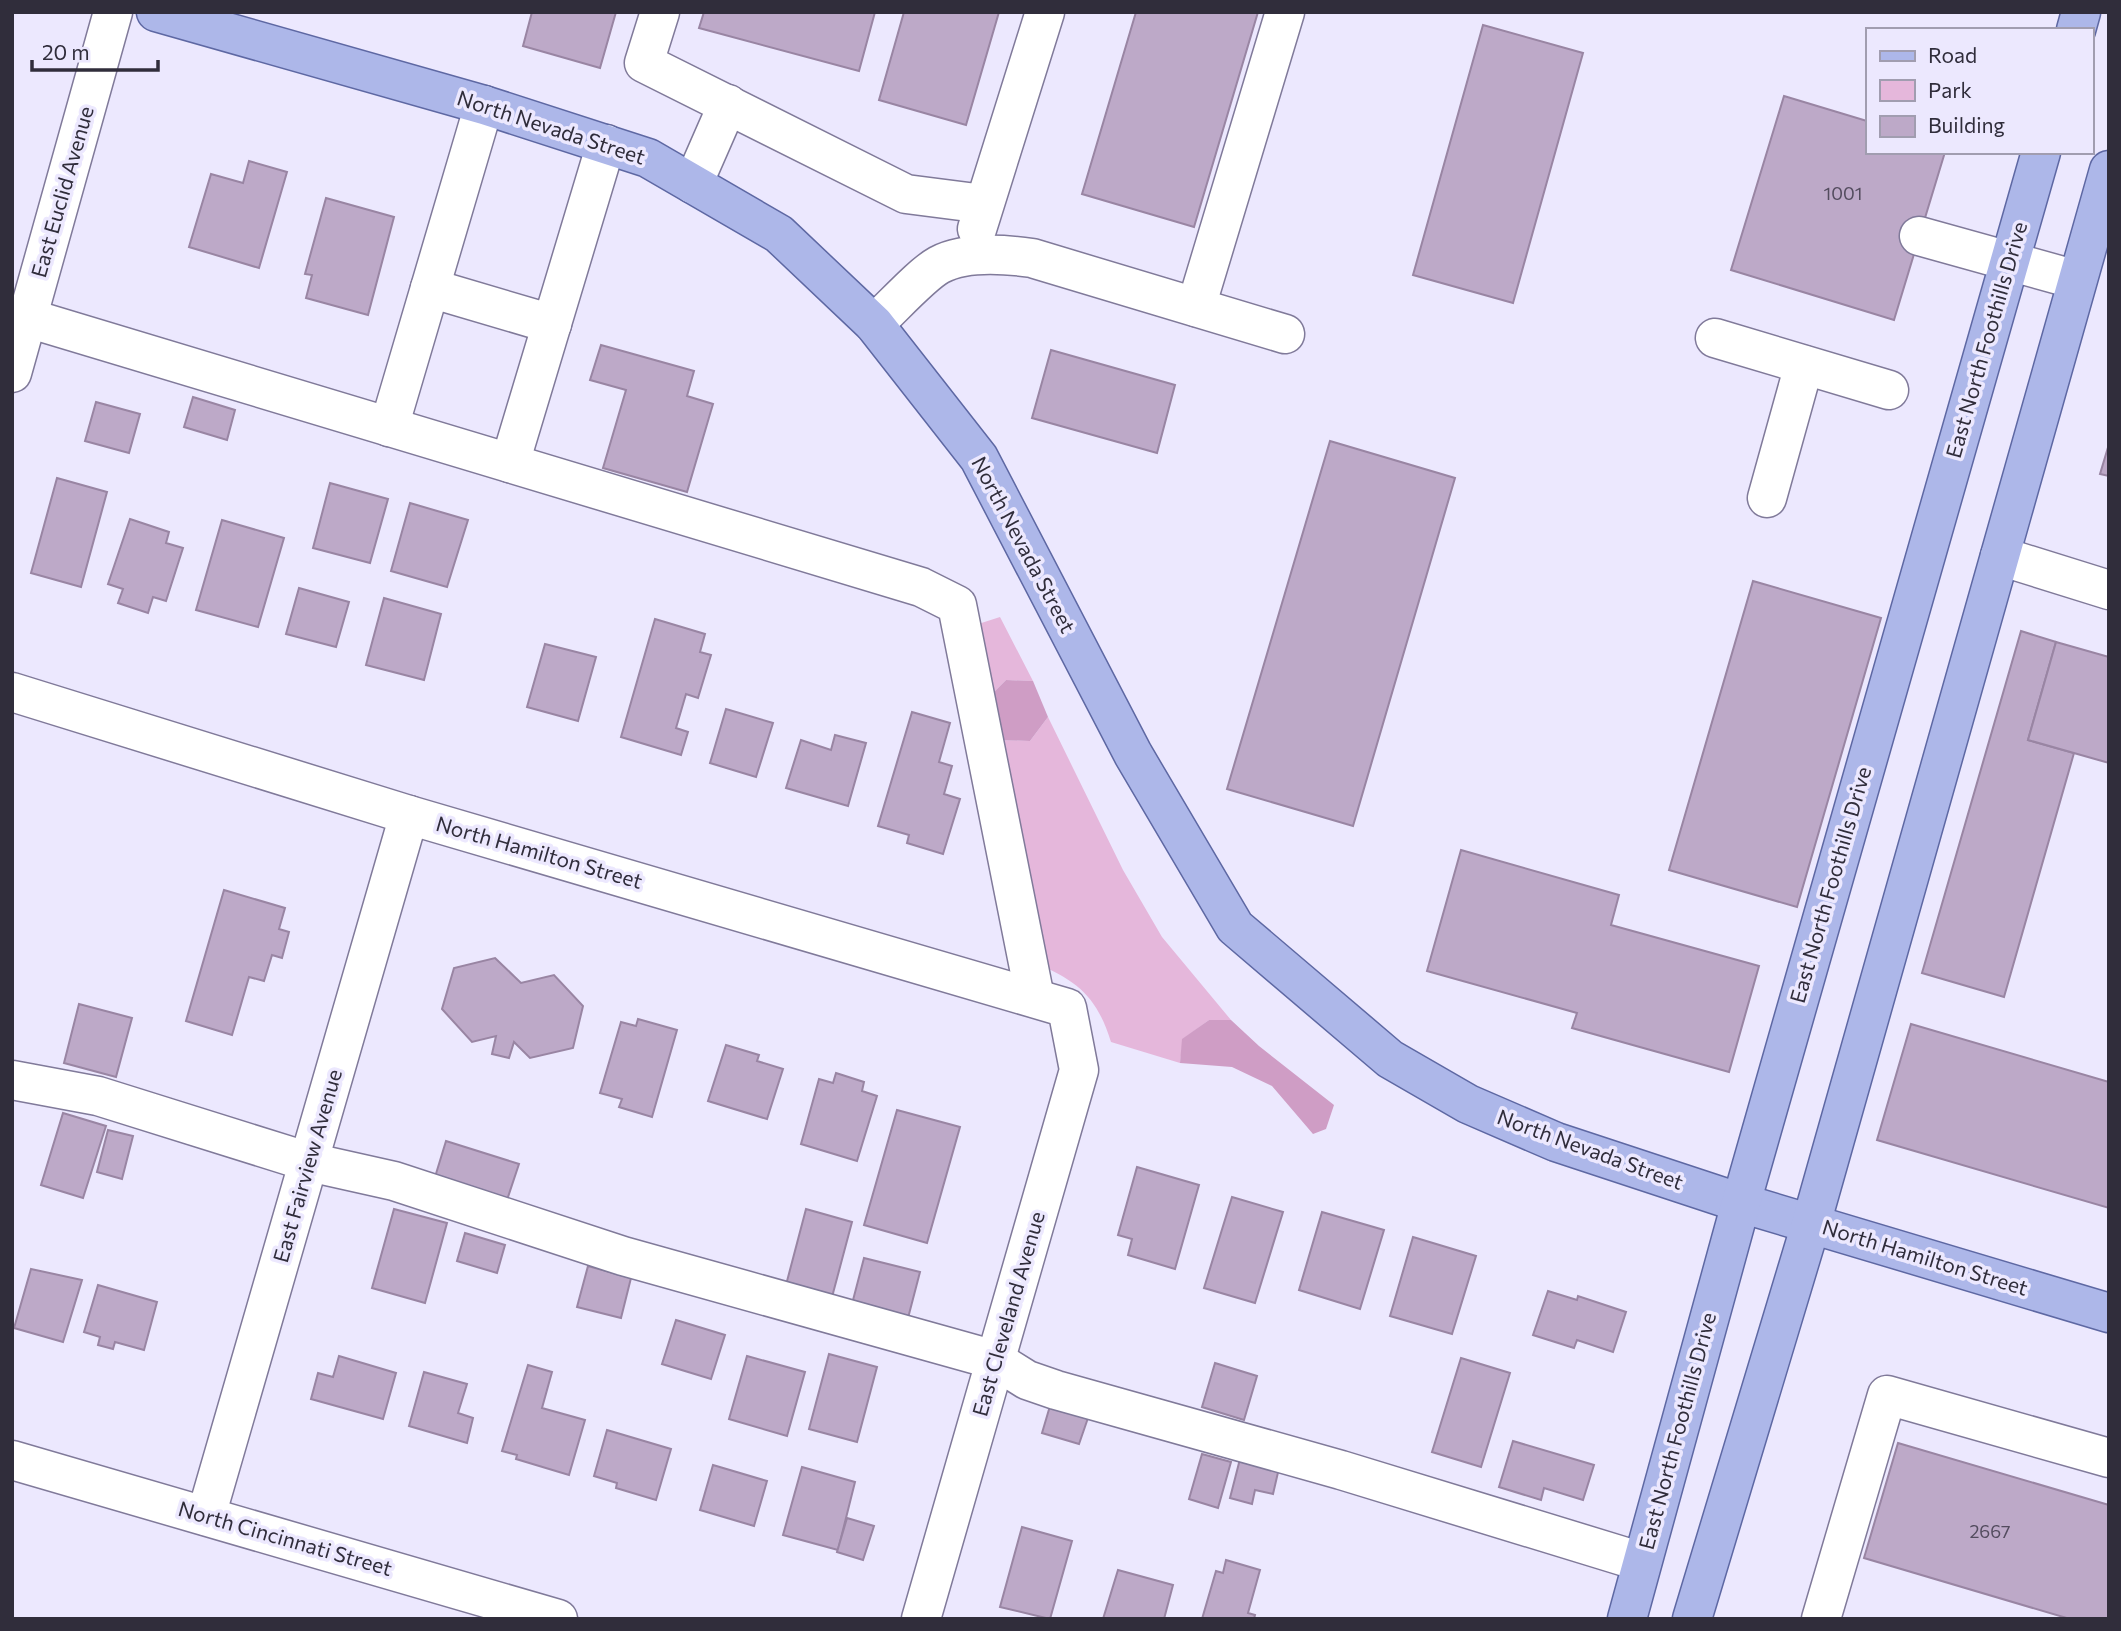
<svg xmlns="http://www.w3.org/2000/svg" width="2121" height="1631" font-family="Commissioner,sans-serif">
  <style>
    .green { fill: #e5b7db }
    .forest { fill: #cf9dc5 }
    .building { fill: #bda9c8; stroke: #9985a3; stroke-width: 2 }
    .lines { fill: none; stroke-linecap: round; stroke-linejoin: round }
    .minor-casing { stroke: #807a9a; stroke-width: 41 }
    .major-casing { stroke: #5e68a3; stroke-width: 41 }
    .minor { stroke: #fff; stroke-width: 38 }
    .major { stroke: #adb7e9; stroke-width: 38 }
    .labels { text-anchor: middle; stroke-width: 7; stroke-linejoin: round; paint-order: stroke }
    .number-label { font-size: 18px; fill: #534c5e }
    .street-label { font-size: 21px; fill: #302d3b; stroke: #ece8fe }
  </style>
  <rect width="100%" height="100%" fill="#ece8fe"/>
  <g class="green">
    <polygon points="1000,617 1033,681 1006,680 985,701 969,627"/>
    <path d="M1048,717L1123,870L1162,937L1231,1020H1209L1183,1039L1180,1063L1111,1042C1097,997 1078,981 1035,963L994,740L1030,741Z"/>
  </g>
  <g class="forest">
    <polygon points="1006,680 1033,681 1048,717 1030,741 994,740 985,701"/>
    <polygon points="1209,1020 1231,1020 1259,1046 1334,1105 1326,1129 1313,1134 1272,1086 1232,1067 1180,1063 1182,1039"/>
  </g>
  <g class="building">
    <polygon points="532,12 616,12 600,68 523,46"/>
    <polygon points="704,12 875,12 859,71 699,28"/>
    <polygon points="904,12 999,12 966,125 879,100"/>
    <polygon points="1136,12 1258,12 1194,227 1082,194"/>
    <polygon points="1483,25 1583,53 1513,303 1413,275"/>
    <polygon points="1784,96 1867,121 1867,152 1945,152 1894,320 1731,270"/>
    <polygon points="249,161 287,172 259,268 189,247 211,174 243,183"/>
    <polygon points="326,198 394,217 368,315 306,298 312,275 305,274"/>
    <polygon points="601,345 694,371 687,396 713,404 687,492 603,468 626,390 590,380"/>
    <polygon points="1051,350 1175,385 1157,453 1032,418"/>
    <polygon points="193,397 235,410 227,440 184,427"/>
    <polygon points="96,402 140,414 129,453 85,441"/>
    <polygon points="1330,441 1455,478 1353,826 1227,789"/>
    <polygon points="2109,444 2109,476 2100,474"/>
    <polygon points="57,478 107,492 81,587 31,573"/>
    <polygon points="330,483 388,499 370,563 313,548"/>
    <polygon points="410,503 468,520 447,587 391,571"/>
    <polygon points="130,519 169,532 166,543 183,548 166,601 153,597 148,613 118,603 123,589 108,584"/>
    <polygon points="222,520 284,538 258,627 196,610"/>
    <polygon points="1753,581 1881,618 1797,907 1669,870"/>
    <polygon points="299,588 349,602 336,647 286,634"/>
    <polygon points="384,598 441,614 424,680 366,665"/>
    <polygon points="655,619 705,634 700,652 711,655 698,698 686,694 676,728 688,732 681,755 621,737"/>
    <polygon points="2021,631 2056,642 2028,740 2074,753 2004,997 1922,973"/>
    <polygon points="2056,642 2109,657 2109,763 2028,740"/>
    <polygon points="545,644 596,657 578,721 527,707"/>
    <polygon points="726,709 773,723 756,777 710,763"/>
    <polygon points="912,712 950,723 939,762 952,766 944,794 960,799 943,854 907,843 909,835 878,826"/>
    <polygon points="835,735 866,743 848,806 786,788 801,740 831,750"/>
    <polygon points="1461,850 1619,895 1611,925 1759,966 1729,1072 1572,1028 1577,1013 1427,971"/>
    <polygon points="224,890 285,908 279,929 289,932 282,958 272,955 264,981 249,977 232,1035 186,1021"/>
    <polygon points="495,958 521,983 554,975 583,1006 573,1048 530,1058 514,1042 509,1058 492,1054 496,1036 472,1042 442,1009 454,968"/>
    <polygon points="79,1004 132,1018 116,1077 64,1063"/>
    <polygon points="638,1019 677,1030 652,1117 619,1107 622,1099 600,1093 621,1022 636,1026"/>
    <polygon points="1911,1024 2109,1082 2109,1208 1877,1140"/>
    <polygon points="726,1045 759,1055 757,1061 783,1069 767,1119 708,1101"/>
    <polygon points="836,1073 864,1082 862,1091 877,1096 857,1161 801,1144 819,1079 833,1083"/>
    <polygon points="897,1110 960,1127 927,1243 864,1225"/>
    <polygon points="63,1113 106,1126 83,1198 41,1185"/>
    <polygon points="108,1130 133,1136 122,1179 97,1172"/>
    <polygon points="446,1141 519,1164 507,1200 435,1177"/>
    <polygon points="1137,1167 1199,1185 1175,1269 1128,1255 1132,1239 1118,1235"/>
    <polygon points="1232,1197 1283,1212 1255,1303 1204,1288"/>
    <polygon points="394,1209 447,1223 425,1303 372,1288"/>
    <polygon points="806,1209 852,1222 832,1297 786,1285"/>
    <polygon points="1322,1212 1384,1230 1360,1309 1299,1290"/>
    <polygon points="465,1233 505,1245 497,1273 457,1261"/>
    <polygon points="1413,1237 1476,1256 1452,1334 1390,1316"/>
    <polygon points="864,1258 920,1272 908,1318 852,1304"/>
    <polygon points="588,1266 631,1278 621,1318 577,1307"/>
    <polygon points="31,1269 82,1280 63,1342 14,1328"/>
    <polygon points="98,1285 157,1302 144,1350 115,1342 113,1349 98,1345 100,1337 84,1332"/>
    <polygon points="1548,1291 1577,1300 1578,1296 1626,1312 1613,1352 1577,1340 1574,1348 1533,1335"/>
    <polygon points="676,1320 725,1335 711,1379 662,1364"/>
    <polygon points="829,1354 877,1367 857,1442 809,1429"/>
    <polygon points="339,1356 396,1373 383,1419 311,1399 318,1373 333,1377"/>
    <polygon points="747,1356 805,1372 787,1436 729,1419"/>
    <polygon points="1461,1358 1510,1373 1481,1467 1432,1452"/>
    <polygon points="1215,1363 1257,1376 1244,1420 1202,1407"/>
    <polygon points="528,1365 552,1372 542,1408 585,1420 569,1475 516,1459 517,1455 502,1451"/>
    <polygon points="424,1372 467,1384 458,1413 473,1418 467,1443 409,1426"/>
    <polygon points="1050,1406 1088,1418 1079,1444 1042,1433"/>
    <polygon points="607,1430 671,1449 656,1500 616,1488 617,1483 594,1476"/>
    <polygon points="1513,1441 1594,1465 1583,1500 1544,1488 1541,1500 1499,1487"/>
    <polygon points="1898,1443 2109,1505 2109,1619 2070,1619 1864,1558"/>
    <polygon points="1202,1454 1231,1462 1218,1508 1189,1499"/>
    <polygon points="1240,1459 1279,1468 1273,1494 1255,1490 1252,1504 1230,1498"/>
    <polygon points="713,1465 767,1481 754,1526 700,1510"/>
    <polygon points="802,1467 855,1482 838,1550 783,1535"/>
    <polygon points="847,1518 874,1526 863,1560 837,1552"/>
    <polygon points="1022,1527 1072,1541 1050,1619 1000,1607"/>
    <polygon points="1226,1560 1260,1570 1248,1613 1255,1615 1254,1619 1202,1619 1216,1571 1223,1573"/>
    <polygon points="1118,1570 1173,1585 1164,1619 1103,1619"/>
  </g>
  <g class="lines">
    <defs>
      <g id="minor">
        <polyline points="660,12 644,63 906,194 984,204"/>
        <polyline points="693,184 728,104"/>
        <polyline points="977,229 1045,12"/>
        <polyline points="1919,236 2077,280"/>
        <polyline points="430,288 552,324"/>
        <polyline points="1196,307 1285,12"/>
        <polyline points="28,318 921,587 957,605 1035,998"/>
        <path d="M874,324C891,309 921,275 939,265C965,251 1004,254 1032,258L1285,334"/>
        <polyline points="1715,338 1889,390"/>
        <polyline points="12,373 113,12"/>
        <polyline points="389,427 484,105"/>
        <polyline points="510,463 606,144"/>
        <polyline points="1767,498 1804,365"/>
        <polyline points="2000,556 2109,590"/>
        <polyline points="12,692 409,815 1067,1008 1079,1070 921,1619"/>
        <polyline points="12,1080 98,1096 309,1162 394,1181 623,1256 995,1360 1027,1380 1056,1390 1341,1470 1642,1562"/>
        <polyline points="12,1460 558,1619"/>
        <polyline points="206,1516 409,815"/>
        <polyline points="1821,1619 1887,1395 2109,1458"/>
      </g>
      <g id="major">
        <polyline points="156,12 484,105 648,158 779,234 874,324 979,458 1133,754 1235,927 1390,1059 1468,1104 1556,1142 1741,1203 2109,1313"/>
        <polyline points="2076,30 2081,12"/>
        <polyline points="1627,1619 1741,1203 2041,152"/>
        <polyline points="1692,1619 1811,1224 2109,170"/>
      </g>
    </defs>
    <use href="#minor" class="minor-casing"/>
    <use href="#major" class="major-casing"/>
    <use href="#minor" class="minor"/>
    <use href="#major" class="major"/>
  </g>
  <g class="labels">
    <g class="number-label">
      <text x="1843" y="200">1001</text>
      <text x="1990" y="1538">2667</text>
    </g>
    <g class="street-label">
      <text transform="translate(551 128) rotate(18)" y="7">North Nevada Street</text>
      <text transform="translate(63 192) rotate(-74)" y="7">East Euclid Avenue</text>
      <text transform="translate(1987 340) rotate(-74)" y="7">East North Foothills Drive</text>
      <text transform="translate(1023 545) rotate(62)" y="7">North Nevada Street</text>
      <text transform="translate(539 853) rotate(16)" y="7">North Hamilton Street</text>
      <text transform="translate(1831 885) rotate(-74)" y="7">East North Foothills Drive</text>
      <text transform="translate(1590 1150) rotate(20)" y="7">North Nevada Street</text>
      <text transform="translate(308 1166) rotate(-74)" y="7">East Fairview Avenue</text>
      <text transform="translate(1925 1258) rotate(17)" y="7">North Hamilton Street</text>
      <text transform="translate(1009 1314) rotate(-74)" y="7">East Cleveland Avenue</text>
      <text transform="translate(1678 1431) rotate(-75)" y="7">East North Foothills Drive</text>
      <text transform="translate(285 1539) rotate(16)" y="7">North Cincinnati Street</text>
    </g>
  </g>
  <rect width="2121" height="1631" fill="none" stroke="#302d3b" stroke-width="28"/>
  <rect x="1866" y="28" width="228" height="126" fill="#ece8fe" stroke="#a19db0" stroke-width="2"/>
  <rect x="1880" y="51" width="35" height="10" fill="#adb7e9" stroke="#a19db0" stroke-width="2"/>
  <text x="1928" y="63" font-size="21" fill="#302d3b">Road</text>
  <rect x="1880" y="80" width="35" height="21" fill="#e5b7db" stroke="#a19db0" stroke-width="2"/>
  <text x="1928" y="98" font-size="21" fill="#302d3b">Park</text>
  <rect x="1880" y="116" width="35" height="21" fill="#bda9c8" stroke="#a19db0" stroke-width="2"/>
  <text x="1928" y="133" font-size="21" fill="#302d3b">Building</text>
  <path d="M32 60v10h126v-10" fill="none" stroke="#302d3b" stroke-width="3.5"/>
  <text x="42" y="60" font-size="21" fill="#302d3b" stroke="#ece8fe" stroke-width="5" paint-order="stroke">20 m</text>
</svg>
